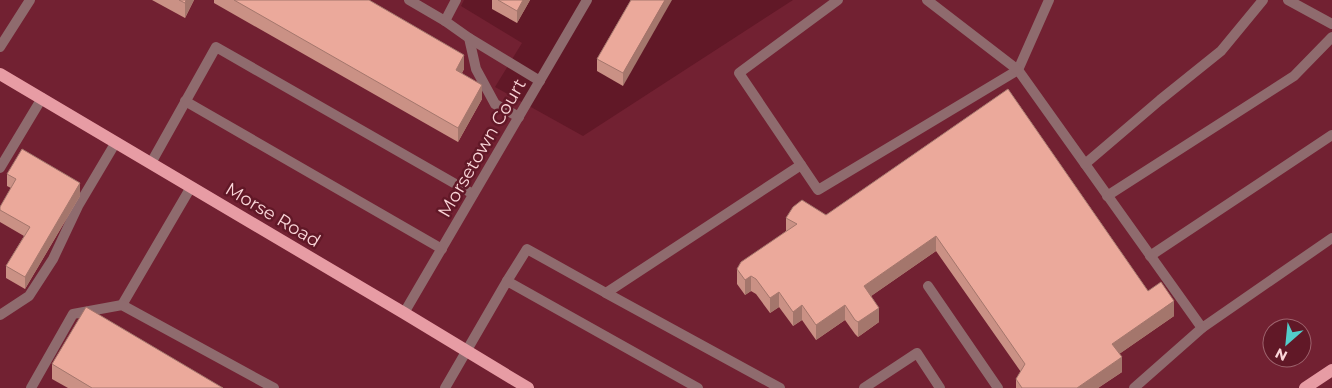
<svg xmlns="http://www.w3.org/2000/svg" width="1332" height="388" font-family="Montserrat,sans-serif">
  <style>
    .built { fill: #722132; fill-rule: evenodd }
    .lines { fill: none; stroke-linecap: round; stroke-linejoin: round }
    .lane { stroke: #8f6b6e; stroke-width: 10 }
    .street { stroke: #8f6b6e; stroke-width: 10 }
    .primary { stroke: #e79ca4; stroke-width: 12 }
    .wall { fill: #ca9185 }
    .shaded-wall { fill: #a4766c }
    .building { fill: #eba99b; stroke: #a4766c }
    .labels { text-anchor: middle; stroke-width: 5; stroke-linejoin: round; paint-order: stroke }
    .street-label { font-size: 18px; fill: #fad5d8; stroke: #611827 }
  </style>
  <rect width="100%" height="100%" fill="#611827"/>
  <path class="built" d="M0,0H464L461,6L522,43L495,87L583,136L793,0H1332V388H0ZM1272,328H1302V358H1272Z"/>
  <g class="lines">
    <g class="lane">
      <polyline points="409,0 445,21 469,38 476,69 495,104 519,117"/>
      <polyline points="838,0 739,73 818,190 1018,70 1049,0"/>
      <polyline points="927,0 1018,70 1202,328 1332,238"/>
      <polyline points="1288,0 1332,24"/>
      <polyline points="445,21 456,0"/>
      <polyline points="469,38 540,81"/>
      <polyline points="0,47 30,0"/>
      <polyline points="185,101 442,249"/>
      <polyline points="151,163 216,47 473,194"/>
      <polyline points="1085,164 1160,100 1221,51 1263,0"/>
      <polyline points="0,168 42,98"/>
      <polyline points="1107,196 1294,76 1332,37"/>
      <polyline points="1150,256 1332,135"/>
      <polyline points="507,281 527,249 606,293"/>
      <polyline points="928,286 998,388"/>
      <polyline points="122,305 191,187"/>
      <polyline points="0,315 29,296 53,259 78,206 116,142"/>
      <polyline points="31,388 73,314 122,305 274,388"/>
      <polyline points="445,388 507,281 698,388"/>
      <polyline points="780,388 606,293 801,165"/>
      <polyline points="864,388 917,353 940,388"/>
      <polyline points="1134,388 1202,328"/>
    </g>
    <polyline class="street" points="404,313 587,0"/>
    <g class="primary">
      <polyline points="0,74 404,313 528,388"/>
      <polyline points="1305,388 1332,370"/>
    </g>
  </g>
  <g class="wall">
    <polygon points="152,0 194,0 185,18"/>
    <polygon points="214,0 369,0 464,69 462,73 482,99 458,142 214,3"/>
    <polygon points="492,0 530,0 517,23 492,9"/>
    <polygon points="631,0 623,86 597,71 597,59"/>
    <polygon points="1008,89 1148,291 1174,316 1119,354 1122,372 1098,388 1016,388 1016,379 1021,372 936,251 871,296 879,322 858,337 855,334 845,320 816,340 802,320 793,326 779,307 770,313 756,294 751,291 745,295 737,284 737,269 786,231 786,218 826,215"/>
    <polygon points="7,174 80,196 25,289 6,278 6,266 24,236 0,222 0,207 11,188 7,186"/>
    <polygon points="52,364 223,388 68,388 52,379"/>
  </g>
  <g class="shaded-wall">
    <polygon points="186,0 194,0 185,18 185,3"/>
    <polygon points="523,0 530,0 517,23 517,11"/>
    <polygon points="665,0 672,0 623,86 623,73"/>
    <polygon points="464,55 464,69 456,84 456,70"/>
    <polygon points="482,85 482,99 458,142 458,128"/>
    <polygon points="80,183 80,196 25,289 25,277"/>
    <polygon points="936,236 936,251 864,301 864,286"/>
    <polygon points="751,276 751,291 745,295 745,280"/>
    <polygon points="779,292 779,307 770,313 770,298"/>
    <polygon points="1174,301 1174,316 1112,359 1112,344"/>
    <polygon points="802,305 802,320 793,326 793,312"/>
    <polygon points="845,305 845,320 816,340 816,325"/>
    <polygon points="879,308 879,322 858,337 858,322"/>
    <polygon points="1122,357 1122,372 1098,388 1077,388"/>
  </g>
  <g class="building">
    <polygon points="179,0 186,0 185,3"/>
    <polygon points="234,0 369,0 464,55 456,70 482,85 458,128"/>
    <polygon points="498,0 523,0 517,11"/>
    <polygon points="631,0 665,0 623,73 597,59"/>
    <polygon points="1008,89 1148,291 1161,282 1174,301 1112,344 1122,357 1077,388 1022,388 1016,379 1025,364 936,236 864,286 879,308 858,322 855,320 845,305 816,325 802,305 793,312 779,292 770,298 756,279 751,276 745,280 737,269 741,262 797,224 786,218 793,207 802,200 826,215"/>
    <polygon points="22,149 80,183 25,277 6,266 30,227 0,210 0,207 16,179 7,174"/>
    <polygon points="86,307 223,388 92,388 52,364"/>
  </g>
  <g class="labels">
    <g class="street-label">
      <text transform="translate(482 148) rotate(-60)" y="6">Morsetown Court</text>
      <text transform="translate(273 215) rotate(31)" y="6">Morse Road</text>
    </g>
  </g>
  <g transform="translate(1287 343) rotate(207)"><circle r="24" fill="#611827" stroke="#9e646e"/>
  <path d="M0-4L9 19L0 12L-9 19Z" fill="#53cdca"/>
  <text y="-8" font-size="14" font-weight="bold" text-anchor="middle" fill="#fad5d8">N</text>
  </g>
</svg>
